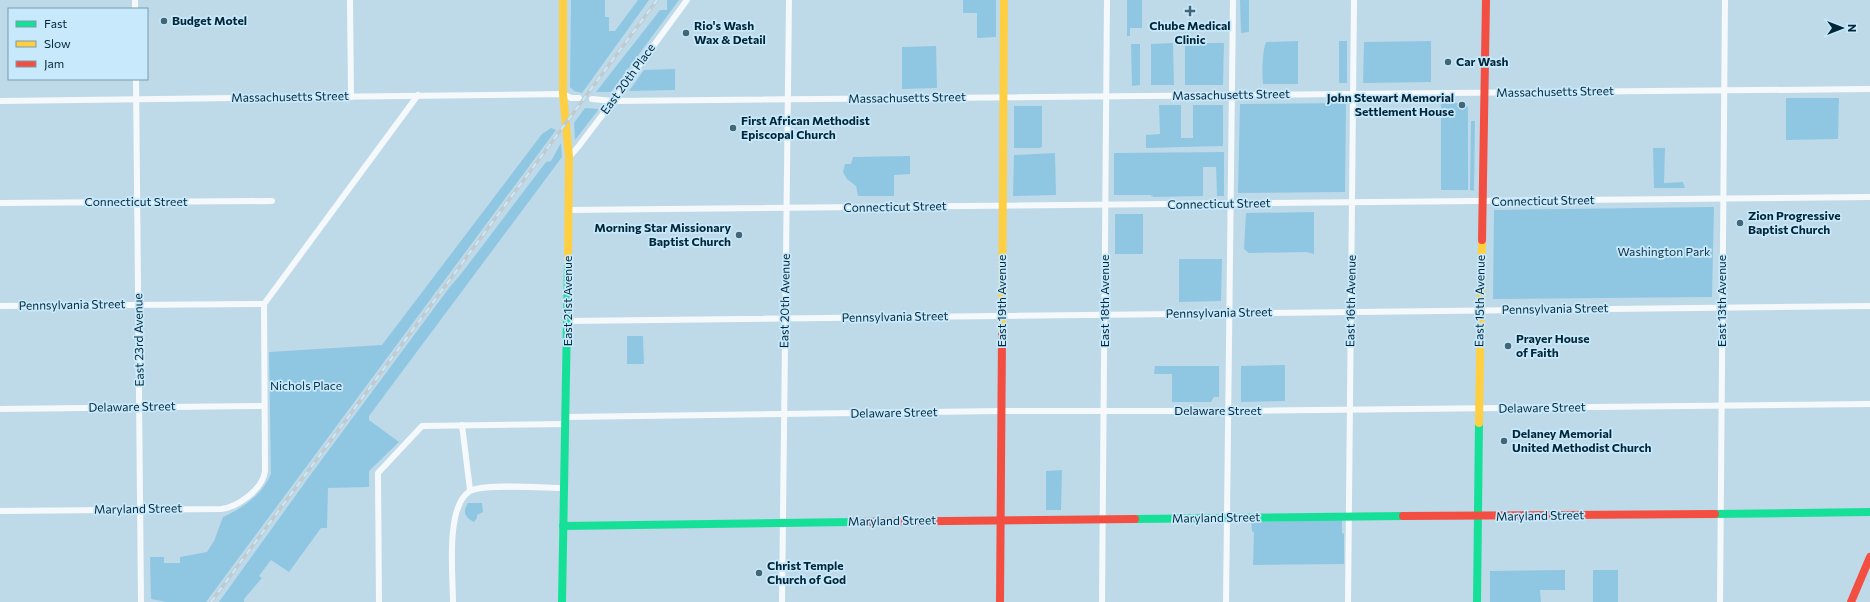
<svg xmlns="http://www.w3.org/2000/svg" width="1870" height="602" font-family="Commissioner,sans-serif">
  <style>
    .green { fill: #8fc7e3 }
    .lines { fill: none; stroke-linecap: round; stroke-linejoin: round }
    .street { stroke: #f5f9fc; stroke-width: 6 }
    .fast { stroke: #16e098; stroke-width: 8 }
    .slow { stroke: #ffcf43; stroke-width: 8 }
    .jam { stroke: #f24e42; stroke-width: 8 }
    .rail-casing { stroke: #c1cace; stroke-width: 3.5 }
    .rail { stroke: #c8e9fc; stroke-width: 2; stroke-dasharray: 6; stroke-linecap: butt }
    .poi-dot { fill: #426676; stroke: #c8e9fc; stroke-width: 1.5 }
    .labels { text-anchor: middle; stroke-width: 3.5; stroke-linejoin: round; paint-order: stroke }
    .poi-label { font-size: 12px; font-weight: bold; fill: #002739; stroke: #c8e9fc; text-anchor: start }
    .street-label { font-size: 12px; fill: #002739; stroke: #c8e9fc }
    .park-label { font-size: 12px; fill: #0b3244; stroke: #c8e9fc }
  </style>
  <rect width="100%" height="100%" fill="#bedae8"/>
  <g class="green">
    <polygon points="571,0 605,0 605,17 609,17 609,31 615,31 638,0 649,0 582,93 574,91 570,87"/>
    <polygon points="667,0 679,0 611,92 596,92 657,14 660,10 667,10"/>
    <polygon points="963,0 996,0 996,37 977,38 977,13 963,13"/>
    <polygon points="1127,0 1142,0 1142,28 1130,28 1130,36 1127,36"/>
    <polygon points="1240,0 1249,0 1249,32 1241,33"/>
    <path d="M1298,41V84H1263C1262,73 1262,52 1266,42Z"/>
    <rect x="1339" y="41" width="8" height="42"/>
    <polygon points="1431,41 1431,82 1363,83 1364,42"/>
    <polygon points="1173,43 1174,85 1151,85 1151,44"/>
    <polygon points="1185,43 1224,43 1223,85 1185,85"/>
    <polygon points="1131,44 1140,44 1140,85 1132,86"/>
    <polygon points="936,46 937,88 902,89 902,47"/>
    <polygon points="675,69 675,90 629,91 644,70"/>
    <polygon points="1786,98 1839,98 1838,139 1786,140"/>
    <polygon points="1346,103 1345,192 1238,193 1240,104"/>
    <polygon points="1441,103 1464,103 1468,107 1468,190 1441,190"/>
    <polygon points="1159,105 1181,105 1181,138 1193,138 1193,105 1223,105 1223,146 1146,148 1146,135 1160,134"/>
    <polygon points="1014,106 1042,106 1042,147 1040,148 1014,148"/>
    <polygon points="585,108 599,109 575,140 574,123"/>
    <polygon points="1471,121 1475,121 1474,191 1470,190"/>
    <path d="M551,128L556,130L206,602H166L151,599L150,557H164V563H180V557L207,552L214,541L223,517C243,508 262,495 271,474L269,352L382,345L542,134Z"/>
    <polygon points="561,143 562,157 369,416 369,420 399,442 369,471 369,487 328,488 327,528 321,528 289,572 271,560 259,576 262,578 244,599 244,602 219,602 314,470 449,288 461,274 546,162 551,161"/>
    <polygon points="1653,148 1665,148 1664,183 1683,182 1685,188 1654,188"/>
    <polygon points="1224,152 1224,196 1217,196 1216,167 1203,167 1203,196 1154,197 1150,195 1114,195 1114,153"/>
    <polygon points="1055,153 1056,195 1013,196 1014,155"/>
    <polygon points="910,156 910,174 894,175 894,196 858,196 856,186 847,179 843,172 845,164 851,164 853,157"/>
    <polygon points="1714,207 1712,297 1493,299 1494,210"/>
    <polygon points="1314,212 1314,254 1306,252 1249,253 1244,249 1246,213"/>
    <rect x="1115" y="214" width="28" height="40"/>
    <polygon points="1179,259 1222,259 1221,301 1179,302"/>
    <polygon points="627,336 643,336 644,364 627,364"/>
    <polygon points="1285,365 1285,401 1241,402 1241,366"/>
    <polygon points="1155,366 1219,366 1219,397 1214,397 1211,402 1172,402 1172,374 1154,374"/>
    <polygon points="1062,470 1061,510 1046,510 1046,471"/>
    <path d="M468,503H482L483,512L477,515V518L474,522C465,517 462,513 468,503Z"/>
    <polygon points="1342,520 1342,533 1344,534 1344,564 1253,565 1254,533 1252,531 1251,522"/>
    <polygon points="1565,570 1565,590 1540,590 1541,602 1490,602 1490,571"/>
    <rect x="1593" y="570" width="25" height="32"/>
  </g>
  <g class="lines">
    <g class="street">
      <polyline points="135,0 135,9"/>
      <polyline points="350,0 351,97"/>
      <polyline points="136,79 141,602"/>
      <polyline points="592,99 613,101 1870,89"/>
      <polyline points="0,101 563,94 571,98 579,98"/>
      <polyline points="569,157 578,147 613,101 687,0"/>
      <polyline points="0,203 272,201"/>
      <polyline points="568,210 1870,197"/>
      <polyline points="264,304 418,95"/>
      <polyline points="0,306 264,304"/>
      <polyline points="568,321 1870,306"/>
      <polyline points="0,409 264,406"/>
      <polyline points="566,417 1002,411 1221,411 1870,404"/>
      <polyline points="462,425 470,490"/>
      <path d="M0,511L221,509C238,507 263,489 265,471L264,304"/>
      <polyline points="379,602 378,473 422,426 566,424"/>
      <path d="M453,602C453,576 445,506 470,491C483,483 546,488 564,488"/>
      <polyline points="782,602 789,0"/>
      <polyline points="1102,602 1107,0"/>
      <polyline points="1226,602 1233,0"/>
      <polyline points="1348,602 1354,0"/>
      <polyline points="1720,602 1725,0"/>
    </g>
    <g class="fast">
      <polyline points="1715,514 1870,512"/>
      <polyline points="1135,519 1403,516"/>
      <polyline points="563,526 853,522"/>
      <polyline points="562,602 568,263"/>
      <polyline points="1477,602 1479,423"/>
    </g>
    <g class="slow">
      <polyline points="563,0 563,94 569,157 568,263"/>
      <polyline points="1002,335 1004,0"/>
      <polyline points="1479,423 1482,240"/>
    </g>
    <g class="jam">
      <polyline points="1482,240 1486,0"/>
      <polyline points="1403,516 1715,514"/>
      <polyline points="853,522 1135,519"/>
      <polyline points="1000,602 1002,335"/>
      <polyline points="1851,602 1870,557"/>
    </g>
    <defs>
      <polyline id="rail" points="211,602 657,0"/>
    </defs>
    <use href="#rail" class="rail-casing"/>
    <use href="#rail" class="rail"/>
  </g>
  <g class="poi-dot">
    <path d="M1188 5h4v4h4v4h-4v4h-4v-4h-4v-4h4z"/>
    <circle cx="164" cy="21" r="4"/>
    <circle cx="686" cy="33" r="4"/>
    <circle cx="1448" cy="62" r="4"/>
    <circle cx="1462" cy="105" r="4"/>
    <circle cx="733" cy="128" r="4"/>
    <circle cx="1740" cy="223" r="4"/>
    <circle cx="739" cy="235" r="4"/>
    <circle cx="1508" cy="346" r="4"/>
    <circle cx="1504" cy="441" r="4"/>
    <circle cx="759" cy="573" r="4"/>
  </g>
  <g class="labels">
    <g class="poi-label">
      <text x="172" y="25">Budget Motel</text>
      <text x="694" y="30">Rio's Wash<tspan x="694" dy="14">Wax &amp; Detail</tspan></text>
      <text x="1190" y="30" text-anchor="middle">Chube Medical<tspan x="1190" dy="14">Clinic</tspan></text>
      <text x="1456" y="66">Car Wash</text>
      <text x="1454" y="102" text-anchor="end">John Stewart Memorial<tspan x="1454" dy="14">Settlement House</tspan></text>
      <text x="741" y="125">First African Methodist<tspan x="741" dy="14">Episcopal Church</tspan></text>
      <text x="1748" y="220">Zion Progressive<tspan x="1748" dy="14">Baptist Church</tspan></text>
      <text x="731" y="232" text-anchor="end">Morning Star Missionary<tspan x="731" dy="14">Baptist Church</tspan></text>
      <text x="1516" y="343">Prayer House<tspan x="1516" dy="14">of Faith</tspan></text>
      <text x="1512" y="438">Delaney Memorial<tspan x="1512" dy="14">United Methodist Church</tspan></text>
      <text x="767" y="570">Christ Temple<tspan x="767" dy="14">Church of God</tspan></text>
    </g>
    <g class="street-label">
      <text transform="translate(628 79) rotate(-54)" y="4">East 20th Place</text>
      <text transform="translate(1555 92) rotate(-1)" y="4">Massachusetts Street</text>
      <text transform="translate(1231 95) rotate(-1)" y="4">Massachusetts Street</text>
      <text transform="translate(290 97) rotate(-1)" y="4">Massachusetts Street</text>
      <text transform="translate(907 98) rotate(-1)" y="4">Massachusetts Street</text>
      <text transform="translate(1543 201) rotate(-1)" y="4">Connecticut Street</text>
      <text x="136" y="206">Connecticut Street</text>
      <text transform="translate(1219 204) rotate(-1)" y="4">Connecticut Street</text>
      <text transform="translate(895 207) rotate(-1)" y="4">Connecticut Street</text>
      <text transform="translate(568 301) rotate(-90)" y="4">East 21st Avenue</text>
      <text transform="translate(785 301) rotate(-89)" y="4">East 20th Avenue</text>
      <text transform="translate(1002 301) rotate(-90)" y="4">East 19th Avenue</text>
      <text transform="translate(1105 301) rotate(-90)" y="4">East 18th Avenue</text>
      <text transform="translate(1351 301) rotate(-89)" y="4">East 16th Avenue</text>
      <text transform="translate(1480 301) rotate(-89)" y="4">East 15th Avenue</text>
      <text transform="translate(1722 301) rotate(-90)" y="4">East 13th Avenue</text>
      <text transform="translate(72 305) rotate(-1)" y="4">Pennsylvania Street</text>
      <text transform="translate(1555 309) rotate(-1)" y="4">Pennsylvania Street</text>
      <text transform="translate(1219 313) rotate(-1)" y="4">Pennsylvania Street</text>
      <text transform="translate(895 317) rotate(-1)" y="4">Pennsylvania Street</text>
      <text transform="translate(139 340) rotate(-91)" y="4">East 23rd Avenue</text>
      <text transform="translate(132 407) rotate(-1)" y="4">Delaware Street</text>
      <text transform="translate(1542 408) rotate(-1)" y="4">Delaware Street</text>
      <text x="1218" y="415">Delaware Street</text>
      <text transform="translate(894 413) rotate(-1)" y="4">Delaware Street</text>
      <text transform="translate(138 509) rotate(-1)" y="4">Maryland Street</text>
      <text transform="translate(1540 516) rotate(-1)" y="4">Maryland Street</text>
      <text transform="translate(1216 518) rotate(-1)" y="4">Maryland Street</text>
      <text transform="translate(892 521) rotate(-1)" y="4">Maryland Street</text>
    </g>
    <g class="park-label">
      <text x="1664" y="256">Washington Park</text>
      <text x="306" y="390">Nichols Place</text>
    </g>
  </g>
  <rect x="8" y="8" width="140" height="72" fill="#c8e9fc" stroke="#789bae"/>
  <rect x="16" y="21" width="20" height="6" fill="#16e098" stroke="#789bae"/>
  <text x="44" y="28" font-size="12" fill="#002739">Fast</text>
  <rect x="16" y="41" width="20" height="6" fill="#ffcf43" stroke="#789bae"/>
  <text x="44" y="48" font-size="12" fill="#002739">Slow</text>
  <rect x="16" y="61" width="20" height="6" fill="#f24e42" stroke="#789bae"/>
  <text x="44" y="68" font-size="12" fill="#002739">Jam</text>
  <g transform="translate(1842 28) rotate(90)" stroke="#c8e9fc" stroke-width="3" paint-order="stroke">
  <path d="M0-3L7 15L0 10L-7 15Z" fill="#002739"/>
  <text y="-6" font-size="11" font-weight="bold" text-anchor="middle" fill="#002739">N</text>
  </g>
</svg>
